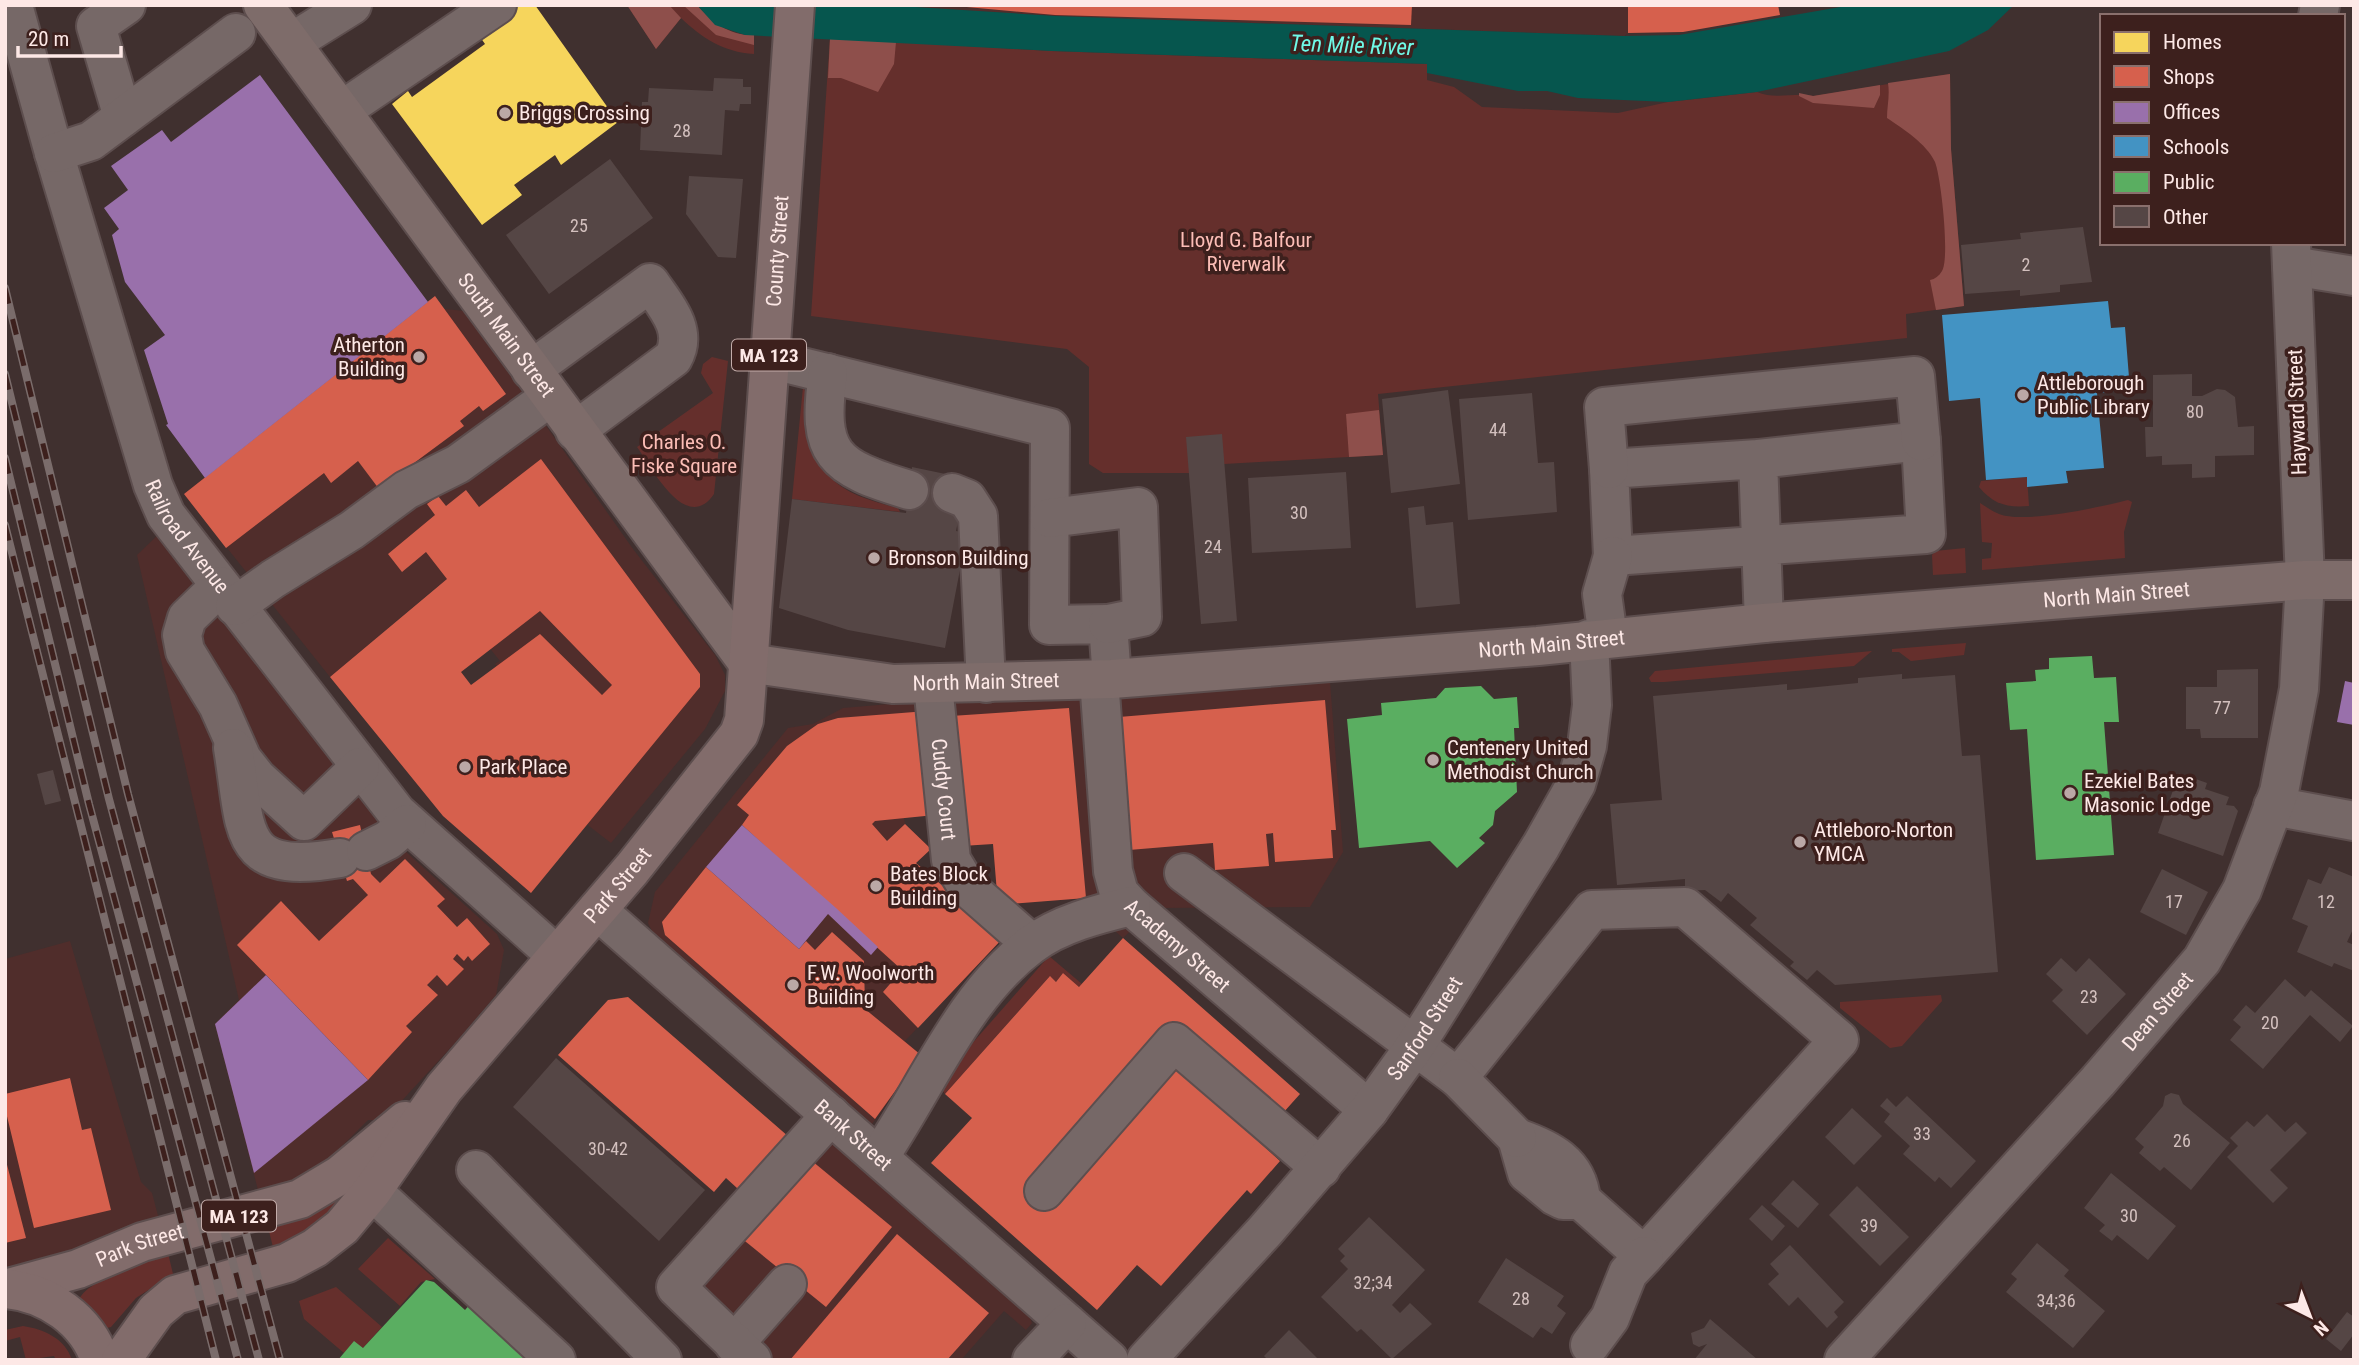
<svg xmlns="http://www.w3.org/2000/svg" width="2359" height="1365" font-family="'Roboto Condensed',sans-serif">
  <style>
    .built { fill: #502d2b }
    .green { fill: #652f2c }
    .forest { fill: #8e4f4b }
    .water { fill: #06564e }
    .homes { fill: #f6d55c }
    .shops { fill: #d6604d; fill-rule: evenodd }
    .offices { fill: #9970ab }
    .schools { fill: #4393c3 }
    .public { fill: #5aae61 }
    .building { fill: #554645 }
    .lines { fill: none; stroke-linecap: round; stroke-linejoin: round }
    .minor-casing { stroke: #5d4e4e; stroke-width: 42 }
    .major-casing { stroke: #5d4e4e; stroke-width: 42 }
    .highway-casing { stroke: #5d4e4e; stroke-width: 42 }
    .minor { stroke: #766867; stroke-width: 38 }
    .major { stroke: #7e6c6a; stroke-width: 38 }
    .highway { stroke: #826c6b; stroke-width: 38 }
    .rail-casing { stroke: #7a6c6b; stroke-width: 8 }
    .rail { stroke: #3d201d; stroke-width: 5; stroke-dasharray: 16; stroke-linecap: butt }
    .poi-dot { fill: #bba8a6; stroke: #3d201d; stroke-width: 2.5 }
    .labels { text-anchor: middle; stroke-width: 7; stroke-linejoin: round; paint-order: stroke }
    .number-label { font-size: 18px; fill: #d3c0be }
    .shield { fill: #3d201d; stroke: #c3acaa; stroke-width: 2 }
    .shield-label { font-size: 19px; font-weight: bold; fill: #fde8e6 }
    .poi-label { font-size: 21px; fill: #fde8e6; stroke: #3d201d; text-anchor: start }
    .park-label { font-size: 21px; fill: #fcbdb6; stroke: #3d201d }
    .street-label { font-size: 21px; fill: #fde8e6; stroke: #3d201d }
    .water-label { font-size: 23px; font-style: italic; fill: #6ff9e7; stroke: #3d201d }
  </style>
  <rect width="100%" height="100%" fill="#40302f"/>
  <g class="built">
    <polygon points="875,5 1628,5 1628,33 1624,36 1055,16"/>
    <polygon points="444,309 465,311 633,549 715,655 725,675 725,691 705,729 611,843 589,826 504,739 534,710 495,664 500,661 439,585 330,677 184,494 300,402"/>
    <polygon points="161,532 380,806 375,818 394,841 497,934 504,950 496,995 455,1043 384,1120 368,1120 321,1167 289,1187 258,1190 215,1024 239,1000 137,555"/>
    <polygon points="1330,682 1343,852 1310,907 1155,908 1123,938 1087,906 1086,898 998,905 993,844 962,846 952,724 904,818 905,824 931,849 916,863 1003,938 905,1041 921,1055 872,1124 654,935 648,923 655,892 788,728 813,724 843,708 902,703"/>
    <polygon points="70,941 141,1182 152,1193 161,1227 5,1269 5,959"/>
    <polygon points="841,1142 1022,1299 1032,1323 1026,1330 1004,1311 961,1360 724,1360 660,1295 797,1144"/>
  </g>
  <g class="green">
    <path d="M627,5H697C713,22 729,36 754,35V54C723,52 702,38 681,18L656,49Z"/>
    <path d="M830,38L1052,51L1427,64V80L1454,87L1482,107L1618,113L1668,102L1757,92C1775,100 1794,92 1814,96L1950,74L1951,149L1964,306L1906,314L1907,338L1378,394L1383,455L1189,466V473H1103L1089,464V367L1067,349L811,316Z"/>
    <path d="M712,357L728,361L714,494C686,535 652,468 637,447L713,393L701,373L703,364Z"/>
    <path d="M803,387C812,402 812,418 814,435C820,487 853,496 898,508L900,512L792,499Z"/>
    <path d="M2027,477L2029,506C2007,508 1993,504 1979,487L1981,481Z"/>
    <path d="M2128,500L2132,502L2124,532L2125,558L1982,570V559L1991,558L1992,543L1982,542L1980,503C1986,507 1992,511 1999,514C2025,524 2100,507 2128,500Z"/>
    <polygon points="1965,548 1966,573 1933,575 1932,555 1935,551"/>
    <polygon points="1966,643 1964,655 1911,661 1899,652 1892,652 1892,649"/>
    <polygon points="1872,651 1854,666 1664,682 1651,682 1649,678 1655,671"/>
    <polygon points="1049,956 1082,984 1079,987 1063,973 1056,982 1049,977 945,1094 939,1085 940,1080"/>
    <polygon points="1941,995 1942,1001 1902,1046 1890,1048 1840,1008 1840,1002"/>
    <path d="M344,1195L345,1198C323,1220 302,1235 273,1247L268,1227L290,1222Z"/>
    <polygon points="388,1238 435,1279 421,1282 400,1306 358,1269"/>
    <path d="M168,1253L173,1274L136,1298L111,1327L107,1328L79,1300C85,1281 148,1260 168,1253Z"/>
    <polygon points="336,1287 382,1327 363,1348 354,1342 344,1353 304,1319 299,1301"/>
    <path d="M23,1326C43,1329 65,1338 72,1360H56L54,1356L26,1360L20,1337L5,1341V1330Z"/>
  </g>
  <g class="forest">
    <polygon points="627,5 669,5 681,18 656,49"/>
    <path d="M683,5H697C713,23 730,36 754,35V45L716,35Z"/>
    <polygon points="830,38 896,42 894,64 878,92 841,78 828,78"/>
    <path d="M1950,74L1951,149L1964,306L1936,310L1930,280C1935,279 1939,276 1942,271C1950,258 1941,177 1935,162C1926,143 1903,129 1887,118C1887,106 1890,96 1888,83Z"/>
    <polygon points="1880,85 1880,95 1874,108 1813,103 1799,96 1799,93 1813,96"/>
    <polygon points="1379,410 1383,455 1349,457 1346,414"/>
  </g>
  <polygon class="water" points="697,5 900,6 1055,16 1624,36 1679,35 1852,5 2014,5 1988,30 1949,51 1757,92 1668,102 1578,98 1547,91 1518,91 1427,73 1427,64 1052,51 745,35 715,25"/>
  <polygon class="homes" points="519,5 535,5 618,122 561,165 555,155 514,185 522,195 482,225 392,104 408,91 412,97 485,44 478,34"/>
  <g class="shops">
    <polygon points="945,5 1412,5 1411,25 1055,15"/>
    <polygon points="1628,5 1778,5 1780,15 1683,32 1628,33"/>
    <polygon points="435,296 506,394 483,411 479,406 460,421 464,426 379,489 358,461 331,483 324,473 226,548 184,494"/>
    <path d="M541,459L700,674V687L531,893L443,816L330,677L447,579L426,552L402,572L388,554L435,515L427,504L438,496L446,506L466,490L479,507ZM540,611L612,685L602,695L540,634L471,685L461,672Z"/>
    <polygon points="1325,700 1336,830 1331,830 1333,858 1275,862 1273,833 1266,834 1269,866 1215,870 1213,843 1129,850 1119,717"/>
    <polygon points="1069,708 1086,898 998,905 993,844 962,846 951,716"/>
    <polygon points="927,711 935,815 875,821 872,824 887,841 905,824 931,849 916,863 1003,938 918,1028 883,992 902,970 742,825 749,815 737,805 787,746 818,724 838,718"/>
    <polygon points="360,825 371,874 380,883 405,859 445,899 437,906 457,927 467,918 490,944 472,961 468,956 464,961 457,954 453,959 464,969 447,986 437,975 427,985 438,995 406,1026 412,1032 368,1080 237,945 281,901 319,941 368,895 353,879 347,881 332,832"/>
    <polygon points="706,867 799,949 806,941 815,950 832,932 864,961 865,1009 921,1055 875,1119 665,935 662,922"/>
    <polygon points="1123,938 1300,1094 1258,1141 1280,1161 1251,1194 1247,1190 1161,1286 1137,1265 1097,1310 931,1163 972,1118 945,1094 1050,976 1056,982 1063,973 1079,987"/>
    <polygon points="628,997 797,1144 748,1198 726,1178 714,1192 558,1055 608,1000"/>
    <polygon points="70,1078 82,1130 91,1128 111,1210 34,1228 5,1108 5,1094"/>
    <polygon points="806,1156 892,1227 826,1307 740,1237"/>
    <polygon points="5,1157 26,1238 5,1243"/>
    <polygon points="897,1234 989,1313 947,1360 790,1360"/>
  </g>
  <g class="offices">
    <polygon points="260,75 428,302 205,478 166,425 168,424 144,350 165,335 125,282 112,235 119,229 104,208 128,190 111,166 162,130 171,142"/>
    <polygon points="2345,681 2354,683 2354,725 2337,722"/>
    <polygon points="742,825 836,908 878,947 871,955 828,914 799,949 706,867"/>
    <polygon points="266,975 368,1080 254,1173 215,1024"/>
  </g>
  <polygon class="schools" points="2108,301 2111,328 2125,327 2130,390 2097,393 2104,468 2066,471 2068,483 2027,487 2027,477 1986,480 1980,398 1949,401 1942,315"/>
  <g class="public">
    <polygon points="2092,656 2094,678 2116,677 2119,722 2104,722 2114,855 2036,860 2027,729 2010,730 2006,683 2036,681 2035,670 2049,669 2049,658"/>
    <polygon points="1481,686 1494,699 1517,697 1519,728 1514,728 1517,792 1495,811 1493,825 1479,838 1485,843 1457,868 1430,841 1359,848 1347,719 1382,715 1381,703 1436,698 1445,688"/>
    <polygon points="426,1280 434,1282 465,1310 478,1295 538,1360 338,1360 354,1341 363,1348"/>
  </g>
  <g class="building">
    <polygon points="714,78 743,79 743,87 751,87 751,104 740,104 739,111 725,110 722,155 640,150 642,102 648,102 649,88 713,91"/>
    <polygon points="610,159 653,218 549,294 506,235"/>
    <polygon points="689,176 743,179 736,258 718,257 686,214"/>
    <polygon points="2083,227 2092,282 2060,285 2060,292 2020,296 2020,290 1965,294 1961,245 2021,239 2020,233"/>
    <polygon points="2192,374 2192,396 2202,396 2217,389 2225,390 2235,397 2238,427 2254,426 2254,455 2215,456 2215,477 2192,478 2192,464 2162,465 2162,456 2146,457 2145,427 2153,427 2153,375"/>
    <polygon points="1448,390 1460,484 1391,493 1382,399"/>
    <polygon points="1532,393 1538,463 1554,462 1557,512 1468,520 1459,399"/>
    <polygon points="1222,434 1237,621 1201,624 1186,437"/>
    <polygon points="912,467 955,476 960,512 956,531 967,533 945,648 848,630 779,608 792,499 906,513"/>
    <polygon points="1346,472 1351,548 1252,553 1248,478"/>
    <polygon points="1424,506 1426,525 1453,522 1460,604 1416,608 1408,508"/>
    <polygon points="2258,669 2258,738 2201,738 2200,729 2186,729 2186,687 2217,687 2217,670"/>
    <polygon points="1902,674 1902,679 1955,675 1962,756 1980,755 1998,972 1835,985 1817,970 1807,980 1790,966 1794,962 1750,925 1757,918 1728,893 1721,902 1705,890 1685,891 1685,879 1617,885 1610,804 1662,800 1653,696 1787,684 1787,690 1858,683 1858,678"/>
    <polygon points="53,770 61,801 45,805 37,774"/>
    <polygon points="2179,773 2207,783 2205,789 2229,797 2226,805 2234,806 2238,811 2223,856 2158,833"/>
    <polygon points="2329,867 2354,877 2354,927 2347,942 2354,945 2354,971 2334,963 2332,967 2297,952 2308,926 2292,919 2308,879 2321,884"/>
    <polygon points="2162,869 2208,892 2186,935 2140,912"/>
    <polygon points="2061,958 2076,972 2089,958 2126,994 2087,1035 2052,1001 2063,990 2046,974"/>
    <polygon points="2285,979 2305,997 2311,990 2353,1026 2340,1042 2310,1015 2263,1069 2230,1040 2241,1027 2233,1020 2246,1005 2255,1013"/>
    <polygon points="556,1058 705,1190 659,1241 513,1107"/>
    <polygon points="2171,1093 2179,1095 2183,1104 2230,1143 2191,1190 2164,1167 2160,1171 2139,1153 2144,1147 2135,1139 2163,1106 2165,1096"/>
    <polygon points="1907,1096 1976,1161 1951,1188 1939,1177 1935,1182 1903,1154 1910,1146 1884,1122 1890,1114 1880,1106 1887,1098 1896,1107"/>
    <polygon points="1852,1108 1882,1136 1854,1165 1825,1137"/>
    <polygon points="2267,1114 2285,1132 2296,1122 2307,1133 2270,1170 2288,1188 2273,1203 2227,1157 2238,1146 2230,1138 2247,1121 2254,1127"/>
    <polygon points="2111,1173 2176,1226 2148,1260 2117,1235 2112,1241 2099,1231 2105,1225 2084,1208"/>
    <polygon points="1793,1180 1819,1204 1798,1228 1771,1204"/>
    <polygon points="1857,1186 1909,1237 1880,1266 1829,1215"/>
    <polygon points="1762,1205 1785,1226 1772,1241 1749,1219"/>
    <polygon points="1369,1217 1425,1270 1392,1305 1400,1313 1410,1303 1432,1324 1392,1359 1361,1329 1357,1332 1321,1297 1348,1269 1340,1261 1345,1256 1338,1249"/>
    <polygon points="2037,1243 2069,1270 2064,1276 2105,1311 2073,1348 2006,1292 2017,1279 2011,1274"/>
    <polygon points="1790,1245 1844,1302 1834,1312 1838,1317 1827,1328 1798,1297 1789,1306 1768,1284 1779,1274 1770,1264"/>
    <polygon points="1506,1258 1564,1296 1557,1306 1566,1313 1552,1334 1541,1327 1533,1338 1478,1302"/>
    <polygon points="2347,1312 2354,1317 2354,1334 2341,1351 2326,1339"/>
    <polygon points="1710,1319 1758,1360 1694,1360 1707,1344 1699,1347 1693,1344 1691,1333 1704,1328"/>
    <polygon points="1289,1330 1319,1360 1268,1360 1264,1356"/>
  </g>
  <g class="lines">
    <defs>
      <g id="minor">
        <path id="s1" d="M13,5L54,153L153,485L166,515L397,813L557,956"/>
        <polyline points="2318,16 2320,5"/>
        <polyline points="291,43 352,5"/>
        <polyline points="341,111 497,5"/>
        <polyline points="123,117 96,26 126,5"/>
        <polyline points="54,153 91,141 236,33"/>
        <polyline points="2292,266 2354,276"/>
        <polyline points="769,359 1050,428 1049,625 1108,624 1112,679"/>
        <path d="M531,370L650,283C665,305 689,330 673,358L575,431"/>
        <path d="M828,373C816,455 833,467 909,490"/>
        <path d="M1758,459L1609,469L1613,556L1926,534L1921,441L1758,459C1760,514 1762,568 1764,623"/>
        <polyline points="1609,469 1604,407 1915,376 1921,441"/>
        <polyline points="952,493 967,499 978,516 986,683"/>
        <polyline points="1050,518 1138,507 1142,617 1108,624"/>
        <polyline points="220,586 187,618 182,635 185,651 218,705 242,759 257,778 304,821 360,767"/>
        <polyline points="235,606 273,579 352,530 406,490 458,464 550,397"/>
        <polyline points="1608,637 1602,594 1613,556"/>
        <path id="s2" d="M1099,679L1113,871L1119,893L1131,906L1369,1110"/>
        <path id="s3" d="M933,685L951,860L968,888L1032,944"/>
        <path d="M233,748C247,832 235,876 340,858"/>
        <polyline points="2273,806 2354,821"/>
        <polyline points="366,851 388,840 407,824"/>
        <path d="M1184,873L1458,1078L1592,910L1685,907L1839,1040L1644,1256L1581,1200H1563L1555,1196L1527,1173L1517,1138C1549,1149 1578,1163 1581,1200"/>
        <path id="s4" d="M597,910L1109,1360"/>
        <polyline points="1458,1078 1517,1138"/>
        <path d="M879,1157C926,1088 963,996 1031,945C1059,924 1098,914 1131,906"/>
        <polyline points="476,1170 662,1360"/>
        <polyline points="372,1191 556,1360"/>
        <polyline points="1044,1191 1174,1042 1321,1168"/>
        <polyline points="734,1344 787,1284"/>
        <polyline points="1590,1345 1610,1318 1628,1273 1644,1256"/>
        <polyline points="752,1360 676,1287 831,1115"/>
        <polyline points="1032,1360 1067,1323"/>
        <path id="s5" d="M1146,1360L1265,1231L1369,1110L1415,1046L1541,846L1576,784L1587,746L1592,705L1589,639"/>
        <path id="s6" d="M1844,1360L2098,1081L2202,960L2242,890L2279,792L2299,689L2305,580L2291,243"/>
      </g>
      <g id="major">
        <path id="s7" d="M263,5L748,663L893,684L1112,679L1538,646L1764,623L2114,595L2305,580H2354"/>
      </g>
      <g id="highway">
        <path id="s8" d="M5,1289L78,1269L142,1242L300,1199L340,1175L405,1121"/>
        <path d="M7,1289C48,1293 87,1320 100,1360"/>
        <path id="s9" d="M121,1360L156,1311L175,1295L287,1263L315,1248L342,1227L372,1191L444,1088L632,869L739,734L744,720L750,640L795,5"/>
      </g>
    </defs>
    <use href="#minor" class="minor-casing"/>
    <use href="#major" class="major-casing"/>
    <use href="#highway" class="highway-casing"/>
    <use href="#minor" class="minor"/>
    <use href="#major" class="major"/>
    <use href="#highway" class="highway"/>
    <defs>
      <g id="rail">
        <polyline points="5,288 128,794 280,1360"/>
        <polyline points="5,374 109,799 259,1360"/>
        <polyline points="5,458 89,804 238,1360"/>
        <polyline points="5,525 216,1360"/>
      </g>
    </defs>
    <use href="#rail" class="rail-casing"/>
    <use href="#rail" class="rail"/>
  </g>
  <g class="poi-dot">
    <circle cx="505" cy="113" r="7"/>
    <circle cx="419" cy="357" r="7"/>
    <circle cx="2023" cy="395" r="7"/>
    <circle cx="874" cy="558" r="7"/>
    <circle cx="1433" cy="760" r="7"/>
    <circle cx="465" cy="767" r="7"/>
    <circle cx="2070" cy="793" r="7"/>
    <circle cx="1800" cy="842" r="7"/>
    <circle cx="876" cy="886" r="7"/>
    <circle cx="793" cy="985" r="7"/>
  </g>
  <g class="labels">
    <g class="number-label">
      <text x="682" y="137">28</text>
      <text x="579" y="232">25</text>
      <text x="2026" y="271">2</text>
      <text x="2195" y="418">80</text>
      <text x="1498" y="436">44</text>
      <text x="1299" y="519">30</text>
      <text x="1213" y="553">24</text>
      <text x="2222" y="714">77</text>
      <text x="2174" y="908">17</text>
      <text x="2326" y="908">12</text>
      <text x="2089" y="1003">23</text>
      <text x="2270" y="1029">20</text>
      <text x="1922" y="1140">33</text>
      <text x="2182" y="1147">26</text>
      <text x="608" y="1155">30-42</text>
      <text x="2129" y="1222">30</text>
      <text x="1869" y="1232">39</text>
      <text x="1373" y="1289">32;34</text>
      <text x="1521" y="1305">28</text>
      <text x="2056" y="1307">34;36</text>
    </g>
    <g class="shield">
      <rect x="732" y="339.5" width="74" height="31" rx="5"/>
      <rect x="202" y="1200.5" width="74" height="31" rx="5"/>
    </g>
    <g class="shield-label">
      <text x="769" y="362">MA 123</text>
      <text x="239" y="1223">MA 123</text>
    </g>
    <g class="poi-label">
      <text x="519" y="120">Briggs Crossing</text>
      <text x="405" y="352" text-anchor="end">Atherton<tspan x="405" dy="24">Building</tspan></text>
      <text x="2037" y="390">Attleborough<tspan x="2037" dy="24">Public Library</tspan></text>
      <text x="888" y="565">Bronson Building</text>
      <text x="1447" y="755">Centenery United<tspan x="1447" dy="24">Methodist Church</tspan></text>
      <text x="479" y="774">Park Place</text>
      <text x="2084" y="788">Ezekiel Bates<tspan x="2084" dy="24">Masonic Lodge</tspan></text>
      <text x="1814" y="837">Attleboro-Norton<tspan x="1814" dy="24">YMCA</tspan></text>
      <text x="890" y="881">Bates Block<tspan x="890" dy="24">Building</tspan></text>
      <text x="807" y="980">F.W. Woolworth<tspan x="807" dy="24">Building</tspan></text>
    </g>
    <g class="park-label">
      <text x="1246" y="247">Lloyd G. Balfour<tspan x="1246" dy="24">Riverwalk</tspan></text>
      <text x="684" y="449">Charles O.<tspan x="684" dy="24">Fiske Square</tspan></text>
    </g>
    <g class="street-label">
      <text dy="7" stroke="none"><textPath href="#s9" startOffset="1386">County Street</textPath></text>
      <text dy="7" stroke="none"><textPath href="#s7" startOffset="410">South Main Street</textPath></text>
      <text transform="translate(2297 412) rotate(-92)" y="7">Hayward Street</text>
      <text dy="7" stroke="none"><textPath href="#s1" startOffset="562">Railroad Avenue</textPath></text>
      <text dy="7" stroke="none"><textPath href="#s7" startOffset="2191">North Main Street</textPath></text>
      <text dy="7" stroke="none"><textPath href="#s7" startOffset="1624">North Main Street</textPath></text>
      <text dy="7" stroke="none"><textPath href="#s7" startOffset="1057">North Main Street</textPath></text>
      <text dy="7" stroke="none"><textPath href="#s3" startOffset="105">Cuddy Court</textPath></text>
      <text dy="7" stroke="none"><textPath href="#s9" startOffset="707">Park Street</textPath></text>
      <text dy="7" stroke="none"><textPath href="#s2" startOffset="294">Academy Street</textPath></text>
      <text dy="7" stroke="none"><textPath href="#s6" startOffset="469">Dean Street</textPath></text>
      <text dy="7" stroke="none"><textPath href="#s5" startOffset="434">Sanford Street</textPath></text>
      <text dy="7" stroke="none"><textPath href="#s4" startOffset="341">Bank Street</textPath></text>
      <text dy="7" stroke="none"><textPath href="#s8" startOffset="142">Park Street</textPath></text>
    </g>
    <g class="water-label">
      <text transform="translate(1352 45) rotate(2)" y="8">Ten Mile River</text>
    </g>
  </g>
  <rect width="2359" height="1365" fill="none" stroke="#fde8e6" stroke-width="14"/>
  <rect x="2100" y="14" width="245" height="231" fill="#3d201d" stroke="#8a706d" stroke-width="2"/>
  <rect x="2114" y="32" width="35" height="21" fill="#f6d55c" stroke="#8a706d" stroke-width="2"/>
  <text x="2163" y="49" font-size="21" fill="#fde8e6">Homes</text>
  <rect x="2114" y="66" width="35" height="21" fill="#d6604d" stroke="#8a706d" stroke-width="2"/>
  <text x="2163" y="84" font-size="21" fill="#fde8e6">Shops</text>
  <rect x="2114" y="102" width="35" height="21" fill="#9970ab" stroke="#8a706d" stroke-width="2"/>
  <text x="2163" y="119" font-size="21" fill="#fde8e6">Offices</text>
  <rect x="2114" y="136" width="35" height="21" fill="#4393c3" stroke="#8a706d" stroke-width="2"/>
  <text x="2163" y="154" font-size="21" fill="#fde8e6">Schools</text>
  <rect x="2114" y="172" width="35" height="21" fill="#5aae61" stroke="#8a706d" stroke-width="2"/>
  <text x="2163" y="189" font-size="21" fill="#fde8e6">Public</text>
  <rect x="2114" y="206" width="35" height="21" fill="#554645" stroke="#8a706d" stroke-width="2"/>
  <text x="2163" y="224" font-size="21" fill="#fde8e6">Other</text>
  <g transform="translate(2310 1316) rotate(138)" stroke="#3d201d" stroke-width="5" paint-order="stroke">
  <path d="M0-5L12 26L0 18L-12 26Z" fill="#fde8e6"/>
  <text y="-10" font-size="19" font-weight="bold" text-anchor="middle" fill="#fde8e6">N</text>
  </g>
  <path d="M18 46v10h103v-10" fill="none" stroke="#fde8e6" stroke-width="3.5"/>
  <text x="28" y="46" font-size="21" fill="#fde8e6" stroke="#3d201d" stroke-width="5" paint-order="stroke">20 m</text>
</svg>
